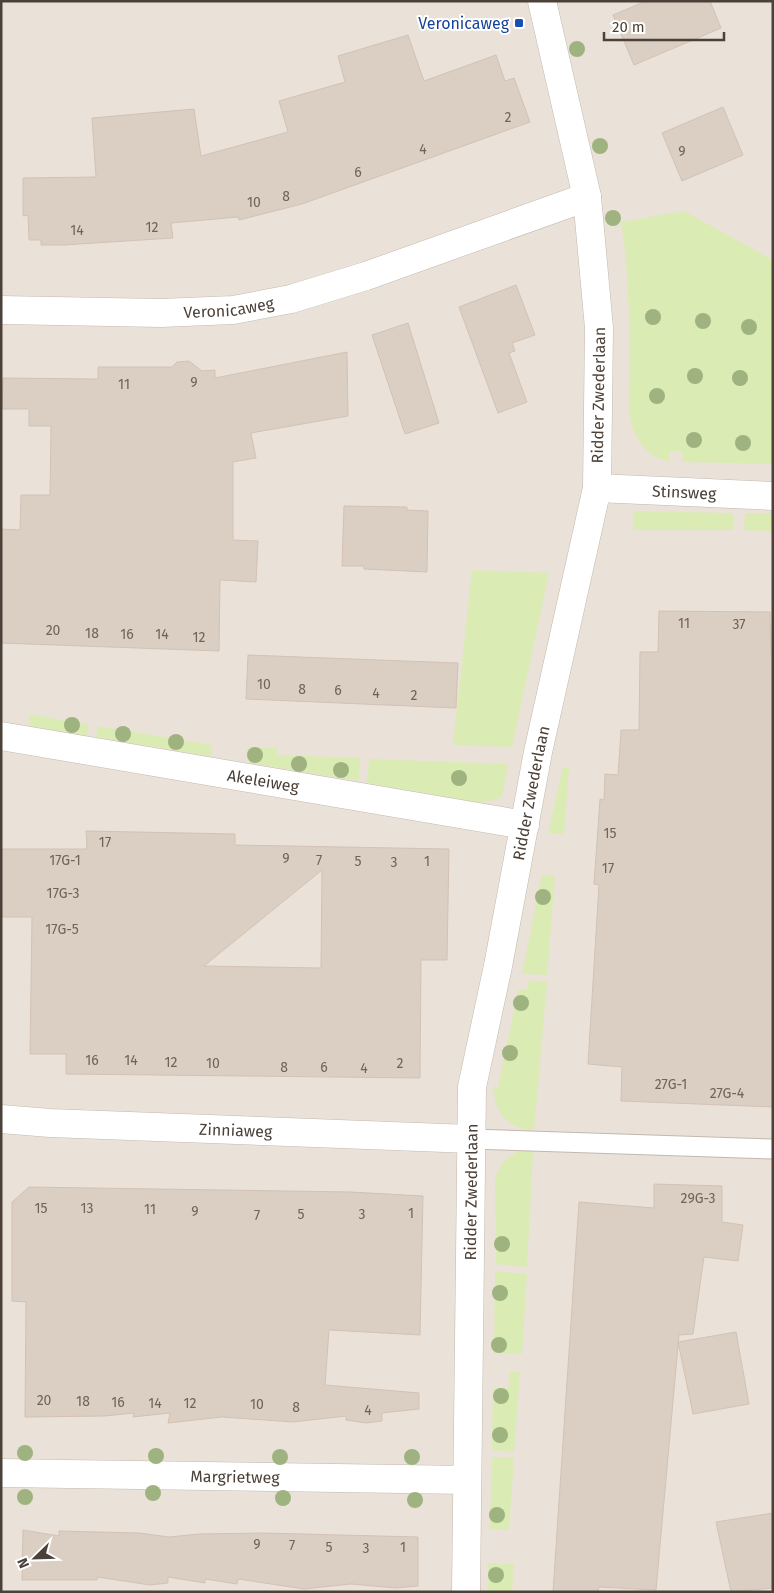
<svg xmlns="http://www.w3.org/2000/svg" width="774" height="1593" font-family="'Fira Sans',sans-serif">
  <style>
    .residential { fill: #eae2d9 }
    .green { fill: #daebb4 }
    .building { fill: #dbcec3; stroke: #d3c2b3; fill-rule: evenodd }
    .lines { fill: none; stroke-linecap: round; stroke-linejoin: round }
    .service-casing { stroke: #c2b8ad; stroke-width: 21 }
    .minor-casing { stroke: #c2b8ad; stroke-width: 29 }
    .tertiary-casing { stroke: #c2b8ad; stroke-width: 29 }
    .service { stroke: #fff; stroke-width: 19 }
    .minor { stroke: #fff; stroke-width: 28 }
    .tertiary { stroke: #fff; stroke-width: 28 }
    .tree { fill: #9eb380 }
    .transit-dot { fill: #1a4fb4; stroke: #fff; stroke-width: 2 }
    .labels { text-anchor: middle; stroke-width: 4; stroke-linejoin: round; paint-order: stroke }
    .number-label { font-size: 14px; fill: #6f645b }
    .transit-label { font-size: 16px; fill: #164399; stroke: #fff; text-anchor: end }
    .street-label { font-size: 16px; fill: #4b4138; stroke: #fff }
  </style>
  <rect width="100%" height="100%" fill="#f6f1eb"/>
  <rect class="residential" x="1" y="1" width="772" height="1591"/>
  <g class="green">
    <path d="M684,211L773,260V464L683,462L682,451H669V461C650,459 638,443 632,426C626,404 630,375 630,353C629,309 628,265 621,222Z"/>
    <polygon points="634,511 733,513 733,530 633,530"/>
    <polygon points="745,513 773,513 773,531 744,530"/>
    <polygon points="472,570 549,573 512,747 453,745"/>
    <polygon points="29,714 89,725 87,736 30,726"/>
    <polygon points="98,726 212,745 212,755 209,756 96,737"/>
    <polygon points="248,747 277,748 277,755 360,758 359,781 249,763"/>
    <polygon points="369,759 508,764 502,796 495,800 476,803 367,783"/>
    <polygon points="563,767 569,768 564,834 548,833"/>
    <polygon points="542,875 555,876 547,975 522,974"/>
    <path d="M529,980L547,982L534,1130C509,1129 493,1113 494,1087L498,1088L518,990H527Z"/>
    <path d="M524,1149L533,1150L527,1267L496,1264L495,1178C501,1163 508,1155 524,1149Z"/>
    <polygon points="495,1271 527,1274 522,1354 494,1353"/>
    <polygon points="510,1372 520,1372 514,1452 492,1450 493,1388 509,1388"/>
    <polygon points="492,1457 514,1458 509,1530 490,1529"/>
    <polygon points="488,1563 514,1564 512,1592 488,1592"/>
  </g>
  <g class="building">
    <polygon points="646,1 710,1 721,28 634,65 613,15"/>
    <polygon points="408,35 424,81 496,55 505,81 514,78 530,122 302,204 239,220 238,217 171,223 173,238 64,245 41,245 41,240 29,240 28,215 23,216 23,178 96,177 92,118 194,109 201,156 288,132 279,101 345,82 338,56"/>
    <polygon points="723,107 743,155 682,181 662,133"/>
    <polygon points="516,285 535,335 512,343 515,351 509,353 527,402 498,413 459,307"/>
    <polygon points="408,323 439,423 405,434 372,335"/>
    <polygon points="347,352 348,416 251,433 256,458 233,462 233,540 258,541 256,582 220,580 219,651 1,643 1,529 20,530 21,495 50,495 51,426 29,426 29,409 2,409 3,378 98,379 98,367 172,367 177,362 189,361 202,371 215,370 215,378"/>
    <polygon points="344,506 407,507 407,510 428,511 427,572 364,569 364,566 342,566"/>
    <polygon points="659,611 770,612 771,654 773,654 773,1107 621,1101 622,1067 588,1064 599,885 594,884 600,799 604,800 605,774 618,775 621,730 639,730 640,652 658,652"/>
    <polygon points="248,655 458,663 456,708 246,699"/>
    <path d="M86,831L235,834V845L449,849L447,960H421L420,1078L66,1074V1054H30L32,917H1V849H87ZM322,870L321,968L204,966Z"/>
    <polygon points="654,1184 722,1186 722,1222 743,1225 738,1261 704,1257 693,1334 679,1335 656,1590 599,1587 598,1592 553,1592 579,1202 654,1208"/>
    <polygon points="29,1187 351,1192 423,1196 420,1335 329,1330 325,1385 419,1393 419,1409 382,1413 382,1421 366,1423 346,1420 346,1416 293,1422 222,1417 168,1423 170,1413 133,1417 134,1413 105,1416 25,1417 26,1302 12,1301 12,1202"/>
    <polygon points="736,1332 749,1404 693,1414 678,1342"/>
    <polygon points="773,1513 773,1588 731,1592 716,1522"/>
    <polygon points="23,1530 59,1536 59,1531 139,1533 169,1537 199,1534 264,1533 418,1537 418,1586 396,1588 351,1584 304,1589 238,1579 237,1584 205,1579 205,1583 168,1577 168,1583 150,1585 97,1577 97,1580 22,1580"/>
  </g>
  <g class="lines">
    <defs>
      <polyline id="service" points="471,1139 773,1149"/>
      <g id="minor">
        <path id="s1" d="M1,310L161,313L233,310L291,299L366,276L587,197"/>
        <path id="s2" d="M1,736L525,825"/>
        <path id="s3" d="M1,1119L50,1123L471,1139"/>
        <path id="s4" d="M1,1473L467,1480"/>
        <path id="s5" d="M466,1592L472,1087L498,966L538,752L597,488"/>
      </g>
      <g id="tertiary">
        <path id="s6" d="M542,1L587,197L599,328L597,488L773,496"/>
      </g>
    </defs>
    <use href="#service" class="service-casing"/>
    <use href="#minor" class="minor-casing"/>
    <use href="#tertiary" class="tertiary-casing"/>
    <use href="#service" class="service"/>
    <use href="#minor" class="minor"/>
    <use href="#tertiary" class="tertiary"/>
  </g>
  <g class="tree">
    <circle cx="577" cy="49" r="8"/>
    <circle cx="600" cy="146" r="8"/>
    <circle cx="613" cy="218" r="8"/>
    <circle cx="653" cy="317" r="8"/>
    <circle cx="703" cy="321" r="8"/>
    <circle cx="749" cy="327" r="8"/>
    <circle cx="695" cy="376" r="8"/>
    <circle cx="740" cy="378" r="8"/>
    <circle cx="657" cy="396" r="8"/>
    <circle cx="694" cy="440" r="8"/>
    <circle cx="743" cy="443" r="8"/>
    <circle cx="72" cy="725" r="8"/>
    <circle cx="123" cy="734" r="8"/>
    <circle cx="176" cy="742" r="8"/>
    <circle cx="255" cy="755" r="8"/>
    <circle cx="299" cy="764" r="8"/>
    <circle cx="341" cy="770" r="8"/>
    <circle cx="459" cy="778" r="8"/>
    <circle cx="543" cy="897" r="8"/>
    <circle cx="521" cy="1003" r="8"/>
    <circle cx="510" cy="1053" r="8"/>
    <circle cx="502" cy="1244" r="8"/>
    <circle cx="500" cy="1293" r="8"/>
    <circle cx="499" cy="1345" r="8"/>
    <circle cx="501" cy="1396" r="8"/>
    <circle cx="500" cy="1435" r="8"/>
    <circle cx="25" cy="1453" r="8"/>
    <circle cx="156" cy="1456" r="8"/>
    <circle cx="280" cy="1457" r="8"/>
    <circle cx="412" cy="1457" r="8"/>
    <circle cx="153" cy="1493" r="8"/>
    <circle cx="25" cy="1497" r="8"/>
    <circle cx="283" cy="1498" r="8"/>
    <circle cx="415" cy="1500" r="8"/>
    <circle cx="497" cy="1515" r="8"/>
    <circle cx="496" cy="1575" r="8"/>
  </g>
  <rect class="transit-dot" x="514" y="18" width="10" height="10" rx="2.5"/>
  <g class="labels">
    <g class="number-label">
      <text x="508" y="122">2</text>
      <text x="423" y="154">4</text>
      <text x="682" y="156">9</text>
      <text x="358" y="177">6</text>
      <text x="286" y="201">8</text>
      <text x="254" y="207">10</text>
      <text x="152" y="232">12</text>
      <text x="77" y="235">14</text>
      <text x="194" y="387">9</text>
      <text x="124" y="389">11</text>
      <text x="684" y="628">11</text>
      <text x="739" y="629">37</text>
      <text x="53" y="635">20</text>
      <text x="92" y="638">18</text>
      <text x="127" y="639">16</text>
      <text x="162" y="639">14</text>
      <text x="199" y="642">12</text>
      <text x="264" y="689">10</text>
      <text x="302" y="694">8</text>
      <text x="338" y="695">6</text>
      <text x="376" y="698">4</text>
      <text x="414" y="700">2</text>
      <text x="610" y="838">15</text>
      <text x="105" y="847">17</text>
      <text x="286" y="863">9</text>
      <text x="65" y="865">17G-1</text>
      <text x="319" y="865">7</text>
      <text x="358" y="866">5</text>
      <text x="427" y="866">1</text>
      <text x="394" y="867">3</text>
      <text x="608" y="873">17</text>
      <text x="63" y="898">17G-3</text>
      <text x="62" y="934">17G-5</text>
      <text x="92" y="1065">16</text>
      <text x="131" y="1065">14</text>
      <text x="171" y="1067">12</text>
      <text x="213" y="1068">10</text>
      <text x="400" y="1068">2</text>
      <text x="284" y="1072">8</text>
      <text x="324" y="1072">6</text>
      <text x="364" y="1073">4</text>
      <text x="671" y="1089">27G-1</text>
      <text x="727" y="1098">27G-4</text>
      <text x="698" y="1203">29G-3</text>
      <text x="41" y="1213">15</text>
      <text x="87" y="1213">13</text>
      <text x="150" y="1214">11</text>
      <text x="195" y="1216">9</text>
      <text x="411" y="1218">1</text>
      <text x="301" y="1219">5</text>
      <text x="362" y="1219">3</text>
      <text x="257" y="1220">7</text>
      <text x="44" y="1405">20</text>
      <text x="83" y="1406">18</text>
      <text x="118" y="1407">16</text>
      <text x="155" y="1408">14</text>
      <text x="190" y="1408">12</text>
      <text x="257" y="1409">10</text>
      <text x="296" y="1412">8</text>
      <text x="368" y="1415">4</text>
      <text x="257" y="1549">9</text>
      <text x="292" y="1550">7</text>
      <text x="329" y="1552">5</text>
      <text x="403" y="1552">1</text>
      <text x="366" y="1553">3</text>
    </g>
    <g class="transit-label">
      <text x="509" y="29">Veronicaweg</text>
    </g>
    <g class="street-label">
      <text dy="6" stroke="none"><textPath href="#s1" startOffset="228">Veronicaweg</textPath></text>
      <text transform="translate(598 395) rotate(-89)" y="6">Ridder Zwederlaan</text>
      <text dy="6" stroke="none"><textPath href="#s6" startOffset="580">Stinsweg</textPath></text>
      <text dy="6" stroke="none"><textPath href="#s2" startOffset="266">Akeleiweg</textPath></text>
      <text dy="6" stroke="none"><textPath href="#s5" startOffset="805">Ridder Zwederlaan</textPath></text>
      <text dy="6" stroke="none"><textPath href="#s3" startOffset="235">Zinniaweg</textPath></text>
      <text dy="6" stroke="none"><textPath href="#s5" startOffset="400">Ridder Zwederlaan</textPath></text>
      <text dy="6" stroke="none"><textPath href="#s4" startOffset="234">Margrietweg</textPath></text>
    </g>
  </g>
  <rect width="774" height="1593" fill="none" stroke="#4b4138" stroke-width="5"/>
  <g transform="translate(35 1558) rotate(247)" stroke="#ffffff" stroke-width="4" paint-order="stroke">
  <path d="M0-4L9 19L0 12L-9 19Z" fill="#4b4138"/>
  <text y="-8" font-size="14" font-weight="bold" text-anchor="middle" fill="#4b4138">N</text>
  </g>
  <path d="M604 32v8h120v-8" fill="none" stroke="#4b4138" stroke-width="2.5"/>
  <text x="612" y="32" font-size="15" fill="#4b4138" stroke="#ffffff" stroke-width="4" paint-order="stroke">20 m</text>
</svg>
